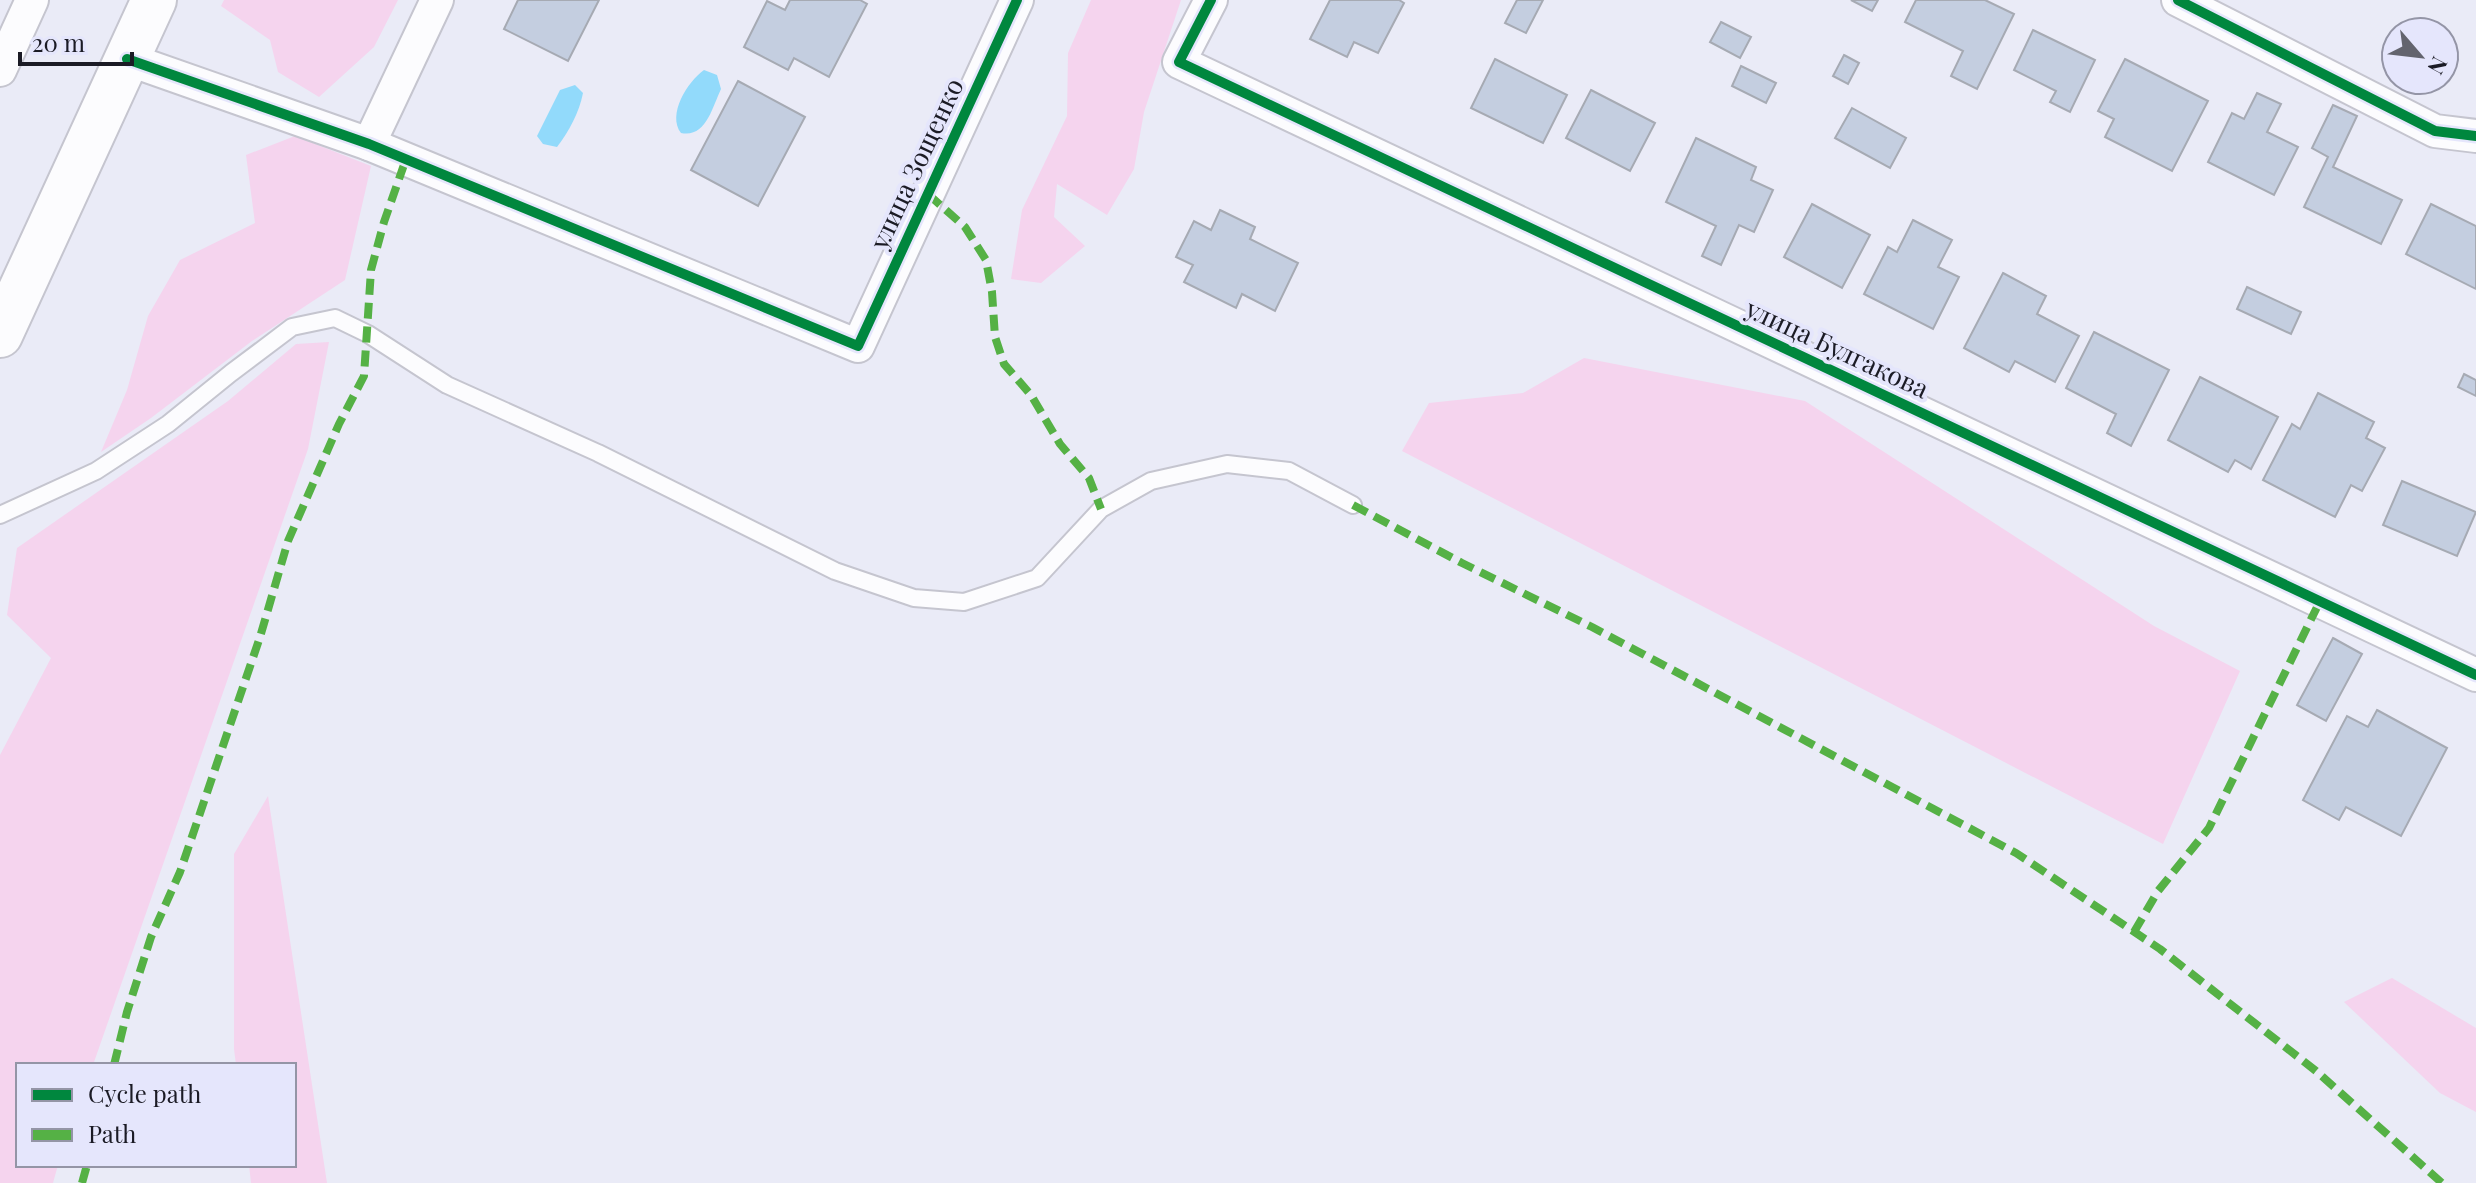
<svg xmlns="http://www.w3.org/2000/svg" width="2476" height="1183" font-family="'Playfair Display',serif">
  <style>
    .green { fill: #f5d4ee }
    .water { fill: #92dafb }
    .building { fill: #c4cee0; stroke: #a6aab3; stroke-width: 2 }
    .lines { fill: none; stroke-linecap: round; stroke-linejoin: round }
    .service-casing { stroke: #c5c5cf; stroke-width: 20 }
    .minor-casing { stroke: #c5c5cf; stroke-width: 36 }
    .secondary-casing { stroke: #c5c5cf; stroke-width: 48 }
    .service { stroke: #fcfcfe; stroke-width: 16 }
    .minor { stroke: #fcfcfe; stroke-width: 32 }
    .secondary { stroke: #fcfcfe; stroke-width: 44 }
    .quiet { stroke: #55b145; stroke-width: 8; stroke-dasharray: 16 8; stroke-linecap: butt }
    .cycleway-casing { stroke: #e5e6fc; stroke-width: 15 }
    .cycleway { stroke: #00873e; stroke-width: 10 }
    .labels { text-anchor: middle; stroke-width: 8; stroke-linejoin: round; paint-order: stroke }
    .street-label { font-size: 26px; fill: #1b1b25; stroke: #e5e6fc }
  </style>
  <rect width="100%" height="100%" fill="#eaebf7"/>
  <g class="green">
    <polygon points="224,0 398,0 374,47 319,97 278,72 270,40 221,6"/>
    <polygon points="1091,0 1181,0 1144,112 1134,169 1107,215 1057,184 1054,217 1085,246 1041,283 1011,279 1022,210 1067,116 1068,53"/>
    <polygon points="295,136 371,166 345,280 252,341 151,418 101,452 127,390 148,316 180,260 255,223 246,155"/>
    <polygon points="329,342 308,449 93,1065 18,1065 18,1165 58,1165 53,1183 0,1183 0,755 51,658 7,615 17,548 228,401 296,344"/>
    <polygon points="1584,358 1805,401 2154,626 2240,671 2163,844 1402,451 1429,403 1523,393"/>
    <polygon points="268,796 327,1183 251,1183 249,1165 294,1165 294,1065 236,1065 234,1049 234,854"/>
    <polygon points="2392,978 2476,1028 2476,1112 2440,1093 2344,1002"/>
  </g>
  <g class="water">
    <path d="M704,70L717,75L721,89C712,108 706,138 681,133C667,115 687,82 704,70Z"/>
    <path d="M575,85L583,93C579,113 569,131 557,147L543,144L537,136L560,90Z"/>
  </g>
  <g class="building">
    <polygon points="518,0 599,0 568,61 504,29"/>
    <polygon points="790,0 860,0 867,4 829,77 794,58 788,70 744,47 767,1 785,10"/>
    <polygon points="1330,0 1399,0 1404,3 1378,53 1354,42 1347,57 1310,39"/>
    <polygon points="1517,0 1543,0 1526,33 1505,23"/>
    <polygon points="1851,0 1878,0 1872,11"/>
    <polygon points="1916,0 1985,0 2014,14 1977,89 1951,76 1963,51 1905,22"/>
    <polygon points="1721,22 1751,37 1740,58 1710,42"/>
    <polygon points="2033,30 2095,60 2070,112 2050,102 2056,91 2014,70"/>
    <polygon points="1844,55 1859,63 1848,84 1833,76"/>
    <polygon points="1495,59 1567,95 1543,143 1471,108"/>
    <polygon points="2125,59 2208,101 2172,171 2105,137 2114,119 2098,111"/>
    <polygon points="1741,66 1776,83 1766,103 1732,86"/>
    <polygon points="738,81 805,117 758,206 691,170"/>
    <polygon points="1591,90 1655,123 1630,171 1566,138"/>
    <polygon points="2257,93 2281,104 2267,132 2298,147 2274,195 2208,162 2232,113 2244,119"/>
    <polygon points="2333,105 2357,116 2333,167 2402,200 2381,244 2304,207 2328,157 2312,148"/>
    <polygon points="1852,108 1906,138 1890,168 1835,138"/>
    <polygon points="1696,138 1756,167 1751,180 1773,190 1754,232 1739,225 1721,265 1702,256 1716,226 1666,202"/>
    <polygon points="1812,204 1870,235 1842,288 1784,257"/>
    <polygon points="2431,204 2476,226 2476,289 2406,254"/>
    <polygon points="1220,210 1255,227 1250,239 1298,263 1275,311 1242,294 1236,308 1184,282 1193,265 1176,257 1194,221 1211,230"/>
    <polygon points="1913,220 1952,240 1938,267 1959,277 1933,329 1864,294 1888,247 1897,252"/>
    <polygon points="2003,273 2046,296 2037,314 2079,336 2055,382 2015,361 2009,372 1964,348"/>
    <polygon points="2247,287 2301,312 2291,334 2237,309"/>
    <polygon points="2094,332 2169,370 2131,446 2107,433 2116,414 2066,388"/>
    <polygon points="2464,374 2476,380 2476,396 2458,387"/>
    <polygon points="2200,377 2278,417 2251,469 2235,460 2228,472 2168,440"/>
    <polygon points="2318,393 2374,422 2366,438 2385,448 2362,491 2351,485 2335,517 2263,480 2292,424 2300,429"/>
    <polygon points="2402,481 2476,512 2457,556 2383,525"/>
    <polygon points="2333,638 2362,654 2326,721 2297,705"/>
    <polygon points="2377,710 2447,748 2401,836 2346,807 2339,820 2303,800 2347,716 2368,727"/>
  </g>
  <g class="lines">
    <defs>
      <polyline id="service" points="0,515 96,471 168,424 231,373 292,327 335,318 368,334 447,385 598,453 835,571 914,598 964,602 1037,578 1101,509 1151,481 1227,464 1289,471 1353,505"/>
      <g id="minor">
        <polyline points="1211,0 1179,62 2476,675"/>
        <polyline points="2178,0 2435,131 2476,136"/>
        <polyline points="127,59 369,144 858,346 1017,0"/>
        <polyline points="0,70 32,0"/>
        <polyline points="369,144 437,0"/>
      </g>
      <polyline id="secondary" points="0,335 154,0"/>
    </defs>
    <use href="#service" class="service-casing"/>
    <use href="#minor" class="minor-casing"/>
    <use href="#secondary" class="secondary-casing"/>
    <use href="#service" class="service"/>
    <use href="#minor" class="minor"/>
    <use href="#secondary" class="secondary"/>
    <g class="quiet">
      <polyline points="928,194 965,227 986,260 992,292 995,337 1004,364 1031,395 1060,444 1089,478 1101,509"/>
      <polyline points="1353,505 1462,563 1592,627 2016,853 2160,949 2316,1071 2442,1183"/>
      <polyline points="2134,932 2158,891 2209,828 2320,601"/>
      <polyline points="114,1065 127,1012 151,937 180,872 260,637 288,541 339,424 364,376 371,270 384,222 406,159"/>
      <polyline points="82,1183 87,1165"/>
    </g>
    <defs>
      <g id="cycleway">
        <polyline points="1211,0 1179,62 2476,675"/>
        <polyline points="2178,0 2435,131 2476,136"/>
        <polyline points="127,59 369,144 858,346 1017,0"/>
      </g>
    </defs>
    <use href="#cycleway" class="cycleway-casing"/>
    <use href="#cycleway" class="cycleway"/>
  </g>
  <g class="labels">
    <g class="street-label">
      <text transform="translate(917 164) rotate(-65)" y="9">улица Зощенко</text>
      <text transform="translate(1837 349) rotate(25)" y="9">улица Булгакова</text>
    </g>
  </g>
  <rect x="16" y="1063" width="280" height="104" fill="#e5e6fc" stroke="#9495a6" stroke-width="2"/>
  <rect x="32" y="1089" width="40" height="12" fill="#00873e" stroke="#9495a6" stroke-width="2"/>
  <text x="88" y="1103" font-size="24" fill="#1b1b25">Cycle path</text>
  <rect x="32" y="1129" width="40" height="12" fill="#55b145" stroke="#9495a6" stroke-width="2"/>
  <text x="88" y="1143" font-size="24" fill="#1b1b25">Path</text>
  <g transform="translate(2420 56) rotate(118)"><circle r="38" fill="#e5e6fc" stroke="#9495a6" stroke-width="2"/>
  <path d="M0-6L14 30L0 20L-14 30Z" fill="#63646e"/>
  <text y="-12" font-size="22" font-weight="bold" text-anchor="middle" fill="#1b1b25">N</text>
  </g>
  <path d="M20 52v12h112v-12" fill="none" stroke="#1b1b25" stroke-width="4"/>
  <text x="32" y="52" font-size="24" fill="#1b1b25" stroke="#e5e6fc" stroke-width="6" paint-order="stroke">20 m</text>
</svg>
